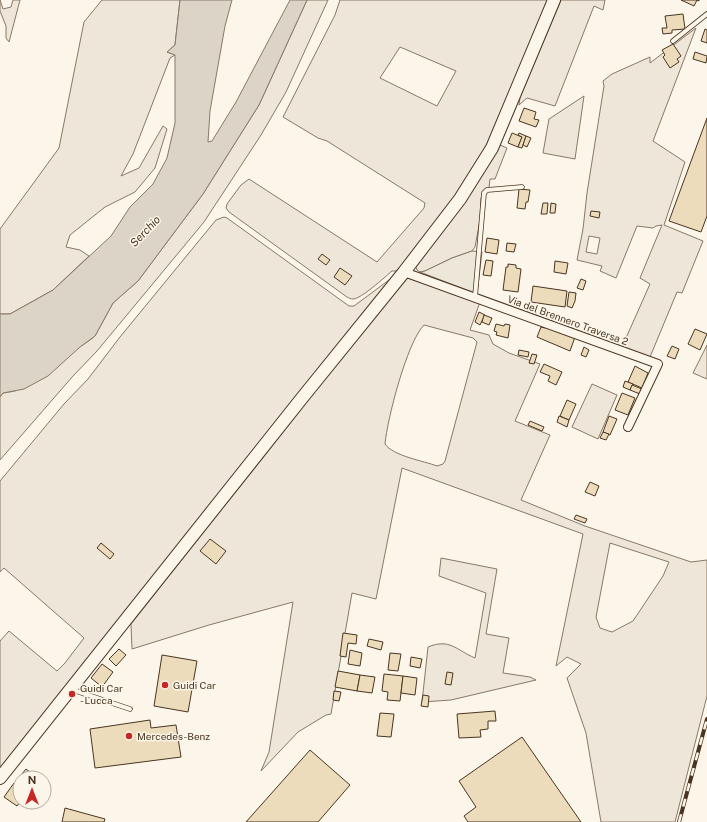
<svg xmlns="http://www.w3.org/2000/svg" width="707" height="822" font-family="'Public Sans',sans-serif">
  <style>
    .green { fill: #ede6d9; stroke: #887966; fill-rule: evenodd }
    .parking { fill: #ede7d9; stroke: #887966 }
    .water { fill: #dcd4c6; stroke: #887966 }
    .building { fill: #ecdcbc; stroke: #4a3520 }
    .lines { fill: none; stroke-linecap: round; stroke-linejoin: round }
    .service-casing { stroke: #4a3520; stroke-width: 5.5 }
    .minor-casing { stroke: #4a3520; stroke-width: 10 }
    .primary-casing { stroke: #4a3520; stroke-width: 14 }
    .service { stroke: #fbf6e9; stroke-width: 4 }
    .minor { stroke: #fbf6e9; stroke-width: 8 }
    .primary { stroke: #fbf6e9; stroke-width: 12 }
    .rail-casing { stroke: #4a3520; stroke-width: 4 }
    .rail { stroke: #fbf6e9; stroke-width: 2.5; stroke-dasharray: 8; stroke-linecap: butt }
    .poi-dot { fill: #c62828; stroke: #fbf6e9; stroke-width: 1.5 }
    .labels { text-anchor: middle; stroke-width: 3; stroke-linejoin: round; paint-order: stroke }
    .street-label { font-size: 10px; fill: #4a3520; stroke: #fbf6e9 }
    .poi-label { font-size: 10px; fill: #4a3520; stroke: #fbf6e9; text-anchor: start }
    .water-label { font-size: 11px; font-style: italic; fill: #4a3520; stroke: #fbf6e9 }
  </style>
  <rect width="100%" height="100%" fill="#fbf6e9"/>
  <g class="green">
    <polygon points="0,0 3,9 11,7 13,0 20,0 9,42 6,38 6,26 0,11"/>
    <polygon points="102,0 180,0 175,45 167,52 175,55 170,58 133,154 121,176 139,168 163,126 167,129 155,168 135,192 105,207 70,235 66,247 80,250 89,256 53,290 10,314 0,314 0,229 59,148 84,22"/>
    <polygon points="307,0 328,0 286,92 261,135 204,222 97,351 73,376 0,460 0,397 3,393 15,391 90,340 95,336 113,303 138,281 203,194 259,105"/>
    <path d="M340,0H549L493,134L479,159L453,199L400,269L396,271H392C385,277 361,299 353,299C351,299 349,298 347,297L229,212L226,208L227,204L241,185L249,179L377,262L424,208L425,203L327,141L318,138L283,117L335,15ZM400,47L456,71L437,106L380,78Z"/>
    <polygon points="561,0 605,0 603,10 594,6 555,106 527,98 519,105 520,97"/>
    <path d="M696,28L653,141L685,162L664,225L703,241L682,293L677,292L650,357L622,347L650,284L640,278L662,225L656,226L653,228L637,226L616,278L600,271L602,266L577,260L583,229L587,193L604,86L603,81L612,74L650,57V63ZM589,236L600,238L597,254L586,252Z"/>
    <polygon points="584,96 575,159 543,153 549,119"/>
    <polygon points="500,145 507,148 495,179 490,179 489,188 484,192 481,198 480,220 475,247 472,251 452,258 425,271 420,272 417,270 416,267 454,215"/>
    <polygon points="224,217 227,218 349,306 354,306 393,277 0,769 0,641 9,631 57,671 65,663 84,638 4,568 0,572 0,481 64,404 88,379 120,337 216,220"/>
    <path d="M408,278L480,302L470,330L489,335L493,344L509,353L540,364L515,421L550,435L521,500L585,526L691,562L707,560V696L675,822H601L586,733L567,678L581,664L567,657L556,666L583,534L402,468L376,599L352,593L331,714L326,715L298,732L261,771L269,752L293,602L209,625L132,649L131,624L404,279ZM424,325L473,338L477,342L445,461L443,464L437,466C424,461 393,456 385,444C387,420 407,342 424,325ZM610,543L669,562L663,576L633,621L612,632L600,628L596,617Z"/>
    <polygon points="707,345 707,379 693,373"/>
    <polygon points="592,384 617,395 598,439 572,427"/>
    <path d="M441,558L497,569L486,634L509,638L503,673L530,677L536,680L451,700L422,702L428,647C450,638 456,650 475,658L486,593L439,576Z"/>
  </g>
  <polygon class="parking" points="472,251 482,252 477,294 420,272 425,271 452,258"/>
  <polygon class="water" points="180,0 232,0 225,26 210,111 208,142 212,141 236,102 290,0 307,0 259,105 203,194 138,281 113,303 95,336 80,347 48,376 24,389 3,393 0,397 0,314 10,314 53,290 111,236 130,207 153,184 167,158 175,123 175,55 167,52 175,45"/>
  <g class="building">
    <polygon points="681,0 699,0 699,1 697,0 694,6"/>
    <polygon points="683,14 685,29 672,30 672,33 663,34 662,28 667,28 665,16"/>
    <polygon points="705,29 707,30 707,43 701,41"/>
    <polygon points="673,44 681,56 677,59 679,62 670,68 663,57 665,55 662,50"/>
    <polygon points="695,52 707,56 706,63 693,59"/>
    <polygon points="524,108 536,112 534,119 539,120 536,127 519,121"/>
    <polygon points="707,118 707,216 701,232 669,221"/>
    <polygon points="512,133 522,137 518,147 508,143"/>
    <polygon points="519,133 526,136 522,148 518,147 522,137 518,135"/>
    <polygon points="526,136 531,138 527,147 523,145"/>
    <polygon points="519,189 530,190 528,202 526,202 525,209 517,208"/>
    <polygon points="543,203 548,203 547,214 541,214"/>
    <polygon points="551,203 556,204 555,213 550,213"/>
    <polygon points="591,211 600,212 599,218 590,216"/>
    <polygon points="487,238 499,240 497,254 485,252"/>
    <polygon points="507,243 516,244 514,252 506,251"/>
    <polygon points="322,254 330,260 326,265 318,259"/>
    <polygon points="486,260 493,261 491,276 483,275"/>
    <polygon points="555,261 568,263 566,274 554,272"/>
    <polygon points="508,264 516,265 516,268 521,269 518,292 503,290 506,267 508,267"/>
    <polygon points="340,268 352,276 345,285 334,277"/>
    <polygon points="581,279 586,281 583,290 577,288"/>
    <polygon points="533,286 567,291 565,307 531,302"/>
    <polygon points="569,292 576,293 575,301 572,308 567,306"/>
    <polygon points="479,312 485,315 480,325 475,322"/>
    <polygon points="484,315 492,318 489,325 482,322"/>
    <polygon points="496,324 504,326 505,324 510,325 508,338 496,335 497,332 494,331"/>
    <polygon points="547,325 575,337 570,351 537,337 541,327 545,328"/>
    <polygon points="695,329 707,334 700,350 688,344"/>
    <polygon points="672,346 679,349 675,359 667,356"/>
    <polygon points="584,347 589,350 586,357 581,355"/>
    <polygon points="519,350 529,352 528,357 518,355"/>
    <polygon points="532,354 537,355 534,364 529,363"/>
    <polygon points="544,364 562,372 556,385 548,381 550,376 540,372"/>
    <polygon points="635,366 648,373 642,388 628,382"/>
    <polygon points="625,381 633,384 630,390 623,387"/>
    <polygon points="632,385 642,389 640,394 630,390"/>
    <polygon points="622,393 635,398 628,415 615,410"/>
    <polygon points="567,400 576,404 569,420 560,416"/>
    <polygon points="559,416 569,420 567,427 557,422"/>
    <polygon points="609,416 617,419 610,435 603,432"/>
    <polygon points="530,421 544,427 542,431 528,425"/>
    <polygon points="603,432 609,434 606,440 600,438"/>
    <polygon points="590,482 599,486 595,496 585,492"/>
    <polygon points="576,515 587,519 585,523 574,519"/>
    <polygon points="210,539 226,551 216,564 200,551"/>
    <polygon points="101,543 114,554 110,559 97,548"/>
    <polygon points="343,633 357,635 356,644 348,643 346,657 340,656"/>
    <polygon points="369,639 383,642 381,650 367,646"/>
    <polygon points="119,649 126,655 116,666 109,659"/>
    <polygon points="350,650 362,653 360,666 348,664"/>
    <polygon points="390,653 401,654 398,671 388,670"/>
    <polygon points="162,655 197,661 188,712 154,706"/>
    <polygon points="411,657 422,659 420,668 410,666"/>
    <polygon points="102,664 113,672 102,687 91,678"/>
    <polygon points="338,671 360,675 357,691 335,687"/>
    <polygon points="447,672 453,673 451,685 445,684"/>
    <polygon points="384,674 403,676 400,701 387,700 388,692 382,691"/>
    <polygon points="360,675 375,677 372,693 357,691"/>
    <polygon points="403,676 417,678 415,695 401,693"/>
    <polygon points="334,691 341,692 339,701 333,700"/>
    <polygon points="423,695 429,696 428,707 421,706"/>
    <polygon points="495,711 496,721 488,721 488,729 480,730 481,737 459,738 457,714"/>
    <polygon points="380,713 394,714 391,737 377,736"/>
    <polygon points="150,720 151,728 176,725 181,757 95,768 90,729"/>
    <polygon points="522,737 581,822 468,822 464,816 476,807 459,781"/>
    <polygon points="310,750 350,785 318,822 246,822"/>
    <polygon points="26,769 31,773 27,778 20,778 20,783 17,780"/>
    <polygon points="14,783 20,788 20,802 17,806 4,797"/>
    <polygon points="65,808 105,819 104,822 62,822"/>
  </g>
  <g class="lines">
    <defs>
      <g id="service">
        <polyline points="673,41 707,14"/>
        <polyline points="475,297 484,193 487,190 522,187"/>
        <polyline points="73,690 130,709"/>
      </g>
      <polyline id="minor" points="404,272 658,364 628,427"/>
      <polyline id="primary" points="0,778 302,398 404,272 460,199 492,148 554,0"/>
    </defs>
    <use href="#service" class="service-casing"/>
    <use href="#minor" class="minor-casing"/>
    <use href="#primary" class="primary-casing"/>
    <use href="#service" class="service"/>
    <use href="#minor" class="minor"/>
    <use href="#primary" class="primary"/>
    <defs>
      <polyline id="rail" points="679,822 707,719"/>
    </defs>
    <use href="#rail" class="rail-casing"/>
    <use href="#rail" class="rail"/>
  </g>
  <g class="poi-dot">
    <circle cx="165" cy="685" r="4"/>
    <circle cx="72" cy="694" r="4"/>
    <circle cx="129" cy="736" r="4"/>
  </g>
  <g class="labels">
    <g class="street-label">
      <text transform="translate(568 320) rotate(20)" y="4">Via del Brennero Traversa 2</text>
    </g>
    <g class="poi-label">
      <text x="173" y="689">Guidi Car</text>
      <text x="80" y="692">Guidi Car<tspan x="80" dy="12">- Lucca</tspan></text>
      <text x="137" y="740">Mercedes-Benz</text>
    </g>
    <g class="water-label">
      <text transform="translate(145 231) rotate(-46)" y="4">Serchio</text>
    </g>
  </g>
  <g transform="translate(32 790)"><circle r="19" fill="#fbf6e9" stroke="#b4a999"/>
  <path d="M0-3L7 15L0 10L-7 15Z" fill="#c62828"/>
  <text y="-6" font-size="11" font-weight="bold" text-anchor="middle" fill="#4a3520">N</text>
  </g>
</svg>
